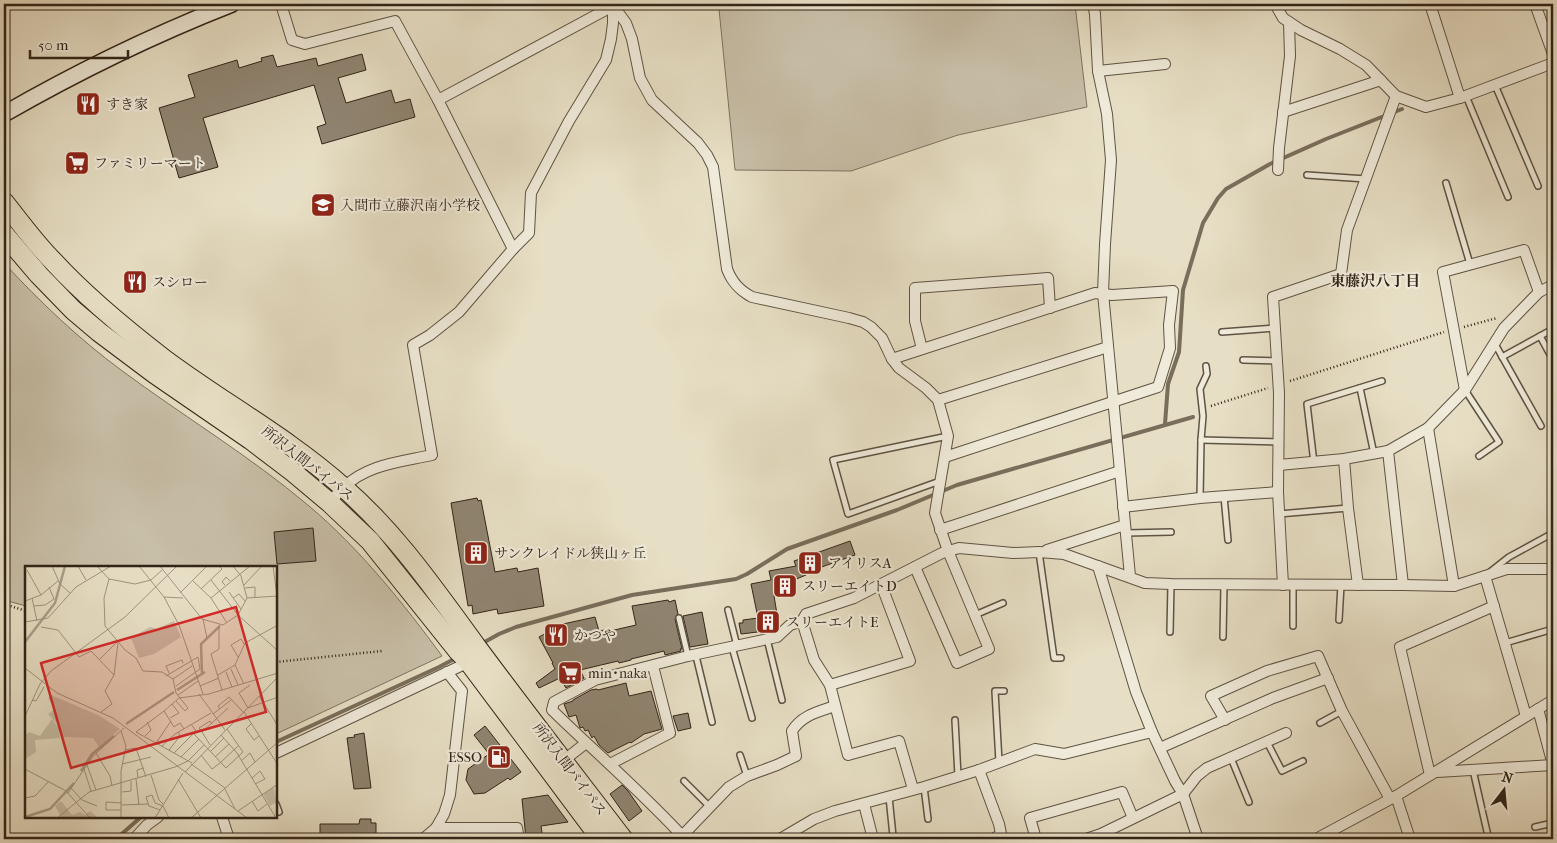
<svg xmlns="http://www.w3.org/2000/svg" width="1557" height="843" font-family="'IM FELL French Canon','Noto Serif JP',serif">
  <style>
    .green { fill: #c8bfa8; stroke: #7d7260 }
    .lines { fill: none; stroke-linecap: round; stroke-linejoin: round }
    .stream { stroke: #796e5c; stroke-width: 4 }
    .building { fill: #908572; stroke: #322418 }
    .lane-casing { stroke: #5f5343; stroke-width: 8 }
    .street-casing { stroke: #5f5343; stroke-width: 12 }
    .secondary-casing { stroke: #322418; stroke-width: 18 }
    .highway-casing { stroke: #322418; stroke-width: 21 }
    .path { stroke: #322418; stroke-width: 2.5; stroke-dasharray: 1 2.5; stroke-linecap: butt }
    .lane { stroke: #efead9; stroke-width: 5 }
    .street { stroke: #efead9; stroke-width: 10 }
    .secondary { stroke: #efead9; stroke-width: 15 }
    .highway { stroke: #e7dfc5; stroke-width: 19 }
    .labels { text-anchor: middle; stroke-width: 4.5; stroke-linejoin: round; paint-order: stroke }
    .poi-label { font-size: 14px; fill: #322418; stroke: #efead9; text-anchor: start }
    .street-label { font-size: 14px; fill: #322418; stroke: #efead9 }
    .neighbourhood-label { font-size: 15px; font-weight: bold; fill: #322418; stroke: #efead9 }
    .inset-river { fill: none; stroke: #a99f8a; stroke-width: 2.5 }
    .inset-road { fill: none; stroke: #9f9480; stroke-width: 1 }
    .view { fill: #d62828; fill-opacity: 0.15; stroke: #d62828; stroke-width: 2.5 }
    .inset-edge { fill: none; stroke: #322418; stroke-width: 2.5 }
  </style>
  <rect width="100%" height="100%" fill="#e7dfc5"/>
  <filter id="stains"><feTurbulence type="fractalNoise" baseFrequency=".004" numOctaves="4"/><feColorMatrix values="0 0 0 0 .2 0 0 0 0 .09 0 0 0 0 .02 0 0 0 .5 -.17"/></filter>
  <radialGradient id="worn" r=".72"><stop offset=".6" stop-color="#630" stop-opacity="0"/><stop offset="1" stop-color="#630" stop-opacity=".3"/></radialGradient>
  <g class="green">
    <polygon points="739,4 1075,4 1087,107 958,135 851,171 735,170 719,9"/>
    <path d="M4,263C40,302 79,339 121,370C183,416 250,456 309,506C359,548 404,604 442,656L276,734V567H26V606L4,600V372L8,370L4,359Z"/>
  </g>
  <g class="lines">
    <g class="stream">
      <polyline points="1165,424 1168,384 1179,352 1183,290 1203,223 1218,198 1226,189 1270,164 1326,139 1402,109"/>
      <polyline points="481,644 499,634 516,627 632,595 736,579 747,574 787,549 897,510 957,485 1193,417"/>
      <polyline points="276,742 439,667 458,657"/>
      <polyline points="116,839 141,817"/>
    </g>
  </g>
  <g class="building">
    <polygon points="362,54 366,70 338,78 346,103 391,90 395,103 410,99 415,117 322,144 317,127 326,124 314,85 203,118 218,167 179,178 159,108 195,97 188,75 237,60 239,68 262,61 261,58 273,55 277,67 316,58 318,66"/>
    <polygon points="477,498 478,501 481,500 495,572 517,568 518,572 538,568 544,606 498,614 497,609 473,614 472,605 468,606 451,503"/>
    <polygon points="313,528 316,561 277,564 274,532"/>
    <polygon points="850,541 855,555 805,573 806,575 794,580 796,592 774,596 779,626 774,630 741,634 739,623 743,623 743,620 758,618 751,584 771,580 769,571 796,566 794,561"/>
    <polygon points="668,600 669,602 675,600 678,614 675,619 682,649 680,649 681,651 665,655 664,651 631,659 631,660 619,663 618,661 580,670 584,678 566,688 560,678 539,688 536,683 555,669 552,663 553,663 539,637 563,624 595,617 599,631 609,629 610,631 636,625 632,606"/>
    <polygon points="702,612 708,644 690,647 683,616"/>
    <polygon points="626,683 629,696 651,691 662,729 644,734 631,743 630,742 608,753 599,745 594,736 592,738 588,730 585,731 583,727 580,728 576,715 569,717 564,704 573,701 573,700 591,690 597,689 598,690"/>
    <polygon points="688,713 691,728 678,731 673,716"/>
    <polygon points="485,726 521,772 510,780 508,778 485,793 474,794 466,780 468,769 489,754 474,735"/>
    <polygon points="364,733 371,788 354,789 347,738 355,737 354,735"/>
    <polygon points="622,785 628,791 642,811 629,821 610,794"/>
    <polygon points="548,795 568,822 541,826 543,839 526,839 522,799"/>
    <polygon points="360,819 371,819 371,823 376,823 376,839 320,839 320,824 359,824"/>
  </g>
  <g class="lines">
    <defs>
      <g id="lane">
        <polyline points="1495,85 1538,186"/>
        <polyline points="1466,96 1508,197"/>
        <polyline points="1307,175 1366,179"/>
        <polyline points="1446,183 1470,264"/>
        <polyline points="1222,332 1275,328"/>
        <polyline points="1540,336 1553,360"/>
        <polyline points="1495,344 1541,426"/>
        <polyline points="1502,357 1553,329"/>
        <polyline points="1243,360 1277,361"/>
        <polyline points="1360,388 1374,454"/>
        <polyline points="1465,390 1499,442 1479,456"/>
        <polyline points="1201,440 1279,442"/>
        <polyline points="1314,463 1307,404 1382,381"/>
        <polyline points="940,481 848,514 833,460 948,436"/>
        <polyline points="1224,496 1228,540"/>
        <polyline points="1200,498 1201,440 1203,416 1200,389 1207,374 1206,366"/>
        <polyline points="1279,514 1348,508"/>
        <polyline points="1126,533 1171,532"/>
        <polyline points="1039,552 1054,658 1061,658"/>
        <polyline points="1490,572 1509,557 1553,533"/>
        <polyline points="728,610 737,646"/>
        <polyline points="975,615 1003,603"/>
        <polyline points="679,618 688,656"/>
        <polyline points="1339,620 1341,585"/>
        <polyline points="1293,626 1293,585"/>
        <polyline points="1170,632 1171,584"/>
        <polyline points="1223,637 1224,585"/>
        <polyline points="767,639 782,700"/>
        <polyline points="1505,643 1553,629"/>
        <polyline points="732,647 752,718"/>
        <polyline points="696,656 712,722"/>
        <polyline points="955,720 958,776"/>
        <polyline points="1320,723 1342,711"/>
        <polyline points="1267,742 1282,771 1303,761"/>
        <polyline points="740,755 747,776"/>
        <polyline points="1231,758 1249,802"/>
        <polyline points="999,762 995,691 1004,691"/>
        <polyline points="1473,770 1488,836 1475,839"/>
        <polyline points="684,781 710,807"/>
        <polyline points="924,787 928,819"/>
        <polyline points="889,797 893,836"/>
        <polyline points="276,804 279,812"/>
        <polyline points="1535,827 1553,823"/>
      </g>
      <g id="street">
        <path d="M281,4L292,40L305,44L395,21L438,100L513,249L459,312L430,335L413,345L432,455C401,462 367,464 343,488C338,492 334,498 330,503"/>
        <path d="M612,4L626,23L632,39L640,78L652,100L698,143L707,155L713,167L727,269C732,282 739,290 752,297L849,318L863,322L871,327L882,338L892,359L899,368L926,388L938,400L948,436L935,513L948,551L989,649L957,663L915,567"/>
        <polyline points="1093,4 1095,14 1098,71 1107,114 1111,160 1105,244 1103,293 1130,576"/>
        <polyline points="1275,4 1283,18 1301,30 1340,49 1366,65 1396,96 1426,107 1460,98 1553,63"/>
        <polyline points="1430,4 1460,98"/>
        <polyline points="1535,4 1553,54"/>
        <polyline points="1098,71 1165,64"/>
        <polyline points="438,100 613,6 613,23 611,39 606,60 569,121 531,193 529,233 513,249"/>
        <polyline points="1283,112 1381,80"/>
        <polyline points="1278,170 1279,148 1290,56 1289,22"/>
        <polyline points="922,349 915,321 915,288 1048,278 1050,308"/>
        <polyline points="892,359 1095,293 1112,295 1173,291 1169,325 1170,348 1158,387 945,457"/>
        <polyline points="1465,390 1443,272 1524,250 1539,292"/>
        <polyline points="938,400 1108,347"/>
        <polyline points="1428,428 1454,586"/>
        <polyline points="1388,451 1403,585"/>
        <polyline points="1344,459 1348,508 1358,585"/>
        <polyline points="1279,465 1344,459 1388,451 1428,428 1465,390 1504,328 1539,292 1553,285"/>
        <polyline points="1123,507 1200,498 1278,492"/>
        <polyline points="940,530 1120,471"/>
        <polyline points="1047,550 1125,525"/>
        <polyline points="1098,566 1136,692 1152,732 1175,781 1183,794 1198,839"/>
        <polyline points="1485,576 1526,716"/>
        <polyline points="1283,585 1278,492 1279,393 1273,297 1341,274 1347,230 1396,96"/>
        <polyline points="830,685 910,661 881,584"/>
        <polyline points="1538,709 1553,765"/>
        <polyline points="1225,720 1211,696 1267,671 1318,656 1342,711 1390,799"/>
        <polyline points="1160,748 1273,698 1328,678"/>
        <polyline points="276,753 469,662"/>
        <polyline points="563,761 586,743"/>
        <polyline points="610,764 670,733 653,666"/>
        <polyline points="979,770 999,824 1001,834 993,839"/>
        <polyline points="1437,772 1553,765"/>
        <polyline points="1430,775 1400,647 1494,606"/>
        <polyline points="913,789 899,741 848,755 830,685 814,660 802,621 806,614 854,598 942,553 959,548 1013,553 1039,552 1064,554 1145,583 1171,584 1403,585 1454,586 1507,569 1553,569"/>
        <polyline points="1396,796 1410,839"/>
        <polyline points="864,804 873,839"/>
        <polyline points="222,817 229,839"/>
        <polyline points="436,828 517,828 519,839"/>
        <path d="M682,836L729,787L747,776L777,765L796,756L792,731C802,715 818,712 835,706"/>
        <polyline points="134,839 147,825 158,817"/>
        <polyline points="423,839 436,828 444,814 450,795 462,691 447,672"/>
        <path d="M685,839C643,793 596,753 552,710L554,702L595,680L688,656L777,637L790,625L802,621"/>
        <polyline points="780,839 814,819 835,811 924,787 979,770 1035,749 1064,754 1152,732"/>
        <polyline points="1036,839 1030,818 1122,792 1133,818"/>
        <polyline points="1086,839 1101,834 1183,794 1197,776 1207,768 1286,733"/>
        <polyline points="1316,839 1396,796 1553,700"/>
      </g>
      <path id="secondary" d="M4,114C77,72 153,35 232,4"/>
      <g id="highway">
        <path d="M4,202C20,222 35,243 53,261C86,297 125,329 164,359C223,403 288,438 343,487C396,533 435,590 476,646C524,711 574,775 623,839"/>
        <polyline points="4,234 39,275 73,310 99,332 155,374 251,440 293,472 330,503 370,541 458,651 468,661 601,839"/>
      </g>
    </defs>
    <use href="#lane" class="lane-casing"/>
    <use href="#street" class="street-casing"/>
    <use href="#secondary" class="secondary-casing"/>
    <use href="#highway" class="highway-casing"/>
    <g class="path">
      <polyline points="1464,327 1497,318"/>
      <polyline points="1290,381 1444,332"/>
      <polyline points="1211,406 1268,388"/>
      <polyline points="4,604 26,611"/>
      <polyline points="276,662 382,651"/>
    </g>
    <use href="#lane" class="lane"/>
    <use href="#street" class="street"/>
    <use href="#secondary" class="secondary"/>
    <use href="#highway" class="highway"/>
  </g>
  <defs>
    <symbol id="restaurant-square" viewBox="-11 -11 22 22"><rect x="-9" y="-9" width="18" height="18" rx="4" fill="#8f2418" stroke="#efead9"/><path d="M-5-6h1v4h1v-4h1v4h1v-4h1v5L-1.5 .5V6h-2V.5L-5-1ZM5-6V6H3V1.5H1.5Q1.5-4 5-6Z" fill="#fff"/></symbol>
    <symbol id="supermarket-square" viewBox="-11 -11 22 22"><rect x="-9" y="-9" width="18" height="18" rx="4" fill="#8f2418" stroke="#efead9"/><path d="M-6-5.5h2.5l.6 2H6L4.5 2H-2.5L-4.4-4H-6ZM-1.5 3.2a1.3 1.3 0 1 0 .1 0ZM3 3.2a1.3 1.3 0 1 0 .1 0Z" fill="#fff"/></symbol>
    <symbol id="school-square" viewBox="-11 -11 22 22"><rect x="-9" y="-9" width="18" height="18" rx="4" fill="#8f2418" stroke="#efead9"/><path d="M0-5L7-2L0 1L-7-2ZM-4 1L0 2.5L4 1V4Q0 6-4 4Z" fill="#fff"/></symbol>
    <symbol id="building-square" viewBox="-11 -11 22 22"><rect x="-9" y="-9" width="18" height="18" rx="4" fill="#8f2418" stroke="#efead9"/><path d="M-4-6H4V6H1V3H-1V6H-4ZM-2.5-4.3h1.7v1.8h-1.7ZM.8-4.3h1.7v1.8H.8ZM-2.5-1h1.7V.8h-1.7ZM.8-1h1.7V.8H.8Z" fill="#fff"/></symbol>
    <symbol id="fuel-square" viewBox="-11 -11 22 22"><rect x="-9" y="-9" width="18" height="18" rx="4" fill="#8f2418" stroke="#efead9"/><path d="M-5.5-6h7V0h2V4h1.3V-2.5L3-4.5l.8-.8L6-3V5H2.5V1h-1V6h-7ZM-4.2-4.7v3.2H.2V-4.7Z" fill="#fff"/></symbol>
  </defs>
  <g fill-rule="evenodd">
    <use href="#restaurant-square" x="74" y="90" width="28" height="28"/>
    <use href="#supermarket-square" x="63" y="149" width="28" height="28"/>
    <use href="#school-square" x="309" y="191" width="28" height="28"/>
    <use href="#restaurant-square" x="121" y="268" width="28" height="28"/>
    <use href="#building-square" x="462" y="539" width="28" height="28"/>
    <use href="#building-square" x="796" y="549" width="28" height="28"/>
    <use href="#building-square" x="771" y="572" width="28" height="28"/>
    <use href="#building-square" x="754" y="608" width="28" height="28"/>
    <use href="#restaurant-square" x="542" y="621" width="28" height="28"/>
    <use href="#supermarket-square" x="556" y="659" width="28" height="28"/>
    <use href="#fuel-square" x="485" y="743" width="28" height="28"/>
  </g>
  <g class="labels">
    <g class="poi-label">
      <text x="106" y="109">すき家</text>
      <text x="94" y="168">ファミリーマート</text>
      <text x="340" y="210">入間市立藤沢南小学校</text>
      <text x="152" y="287">スシロー</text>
      <text x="494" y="558">サンクレイドル狭山ヶ丘</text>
      <text x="828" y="568">アイリスA</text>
      <text x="802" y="591">スリーエイトD</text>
      <text x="786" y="627">スリーエイトE</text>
      <text x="574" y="640">かつや</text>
      <text x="588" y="678">min･naka</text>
      <text x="482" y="762" text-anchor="end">ESSO</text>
    </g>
    <g class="street-label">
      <text transform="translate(308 463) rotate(38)" y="5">所沢入間バイパス</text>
      <text transform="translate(570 769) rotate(53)" y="5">所沢入間バイパス</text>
    </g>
    <g class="neighbourhood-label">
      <text x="1375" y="286">東藤沢八丁目</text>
    </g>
  </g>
  <g transform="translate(25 566)">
    <rect width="252" height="252" fill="#e7dfc5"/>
    <path d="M149,55L156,71L129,88L114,92L106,72L125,61L132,63ZM26,129L73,149L95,163L74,181L68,172L37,171L35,161L23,148L30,143L23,132ZM27,153L33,161L35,172L10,174L11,186L0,193V170L4,166L15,170ZM249,221L252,240L250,237L245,240L238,228ZM36,235L47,249L55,246L60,249L65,245L73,252H33L36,250L30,240Z" fill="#c8bfa8"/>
    <path class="inset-river" d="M0,76L30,37L40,0M177,107L176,78L195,60M152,124L180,106M101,158L149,126M56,205L67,188L89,170M0,251L25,243L49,217"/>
    <path class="inset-road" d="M27,0L35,18L45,27M53,0L61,14M72,0L84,13L110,18L126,14L137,4M114,0L139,31L154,59L178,128M135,0L177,53L198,59L213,49L222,32L216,10L208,0M248,0L252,30M84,13L79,32L80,60L100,84L111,92L118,105L137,106L148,113L151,127L163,142L160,145L151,135M186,14L213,49L253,85M168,15L186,32L202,57M200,19L197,16L201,11L205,15M219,19L237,0M220,22L230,21V31M176,23L197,3L194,0M204,26L216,43M155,27L182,0M16,29L33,15M139,31L158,32M7,32L12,55M186,32L225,0M208,32L214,28L220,35M222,32L253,30M0,35L16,29L2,4M9,40L20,39L29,33L24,21M178,53L182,72M0,56L23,52L51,21L86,0M194,59V83L186,88L197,124M16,61L33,64L54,91L66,85L89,109L80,125L87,138L76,146M213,91L206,79L216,73L219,78M75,93L93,75M210,99L219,118M0,102L32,127L88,152L222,252M206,103L213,119M201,106L207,121M144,107L141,100L157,94L158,97M89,109L93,77M193,109L210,99L220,77L253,59M141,110L173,91L175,103L151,120M148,113L167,100M175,120L194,112M174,128L200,164M153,129L173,115M234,130L253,160M7,134L11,135L19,121M223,142L253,131M223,142L214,127L225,119M195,143L193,140L204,131L219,147M139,145L111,166L167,197M219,146L253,199M188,148L206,134M0,150L15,118L26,105L100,51L152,0M145,152L154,147L147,138M227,157L221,163L229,174L234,170M159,163L155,157L149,161L139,145L154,132L184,128L253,107M177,166L174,162L185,155L187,158M169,168L201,202L218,186L202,163M196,169L212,187L251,252M120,170L126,164L122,156M131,177L146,155M185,179L177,166L203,142M137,180L150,168L186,147M100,184L111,182L121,211M144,184L155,170L153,166M186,185L199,172M71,187L85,210L87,220M149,187L171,165L166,158M176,189L187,203L195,197M156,191L174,173M190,191L204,178M216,195L225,187L230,196M195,197L214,179M97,198L126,191M166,198L200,222M62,199L71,224M0,203L41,225L65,252M59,203L66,225M160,206L253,111M126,209L134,234L138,238M113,212L112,204L119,202M227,212L235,205L240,213L230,218M111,213L114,239M153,213L176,252M46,222L57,234L72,240M200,223L210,243M97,226L106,225V215M43,227L68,190L99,162M0,232L10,230L24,215M227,235L233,245L242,238M97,239L123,238M96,244H81V236L97,237M135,244L124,240L121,231L127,229L130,237L138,240L144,252M213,245L253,218M32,252L64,226L150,201L163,195L179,179M96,252V205L101,180L96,165M130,252L158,207M166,252L253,176"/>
    <path class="view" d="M211,41L241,146L46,202L16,97Z"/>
    <rect width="252" height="252" class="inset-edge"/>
  </g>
  <rect width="1557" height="843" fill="none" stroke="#e7dfc5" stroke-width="20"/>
  <rect x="5" y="5" width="1547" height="833" fill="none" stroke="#322418" stroke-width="2.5"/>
  <rect x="10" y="10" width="1537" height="823" fill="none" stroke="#322418"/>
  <g transform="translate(1504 790) rotate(16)" stroke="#efead9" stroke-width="4" paint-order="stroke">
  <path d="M0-4L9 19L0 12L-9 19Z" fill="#322418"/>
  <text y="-8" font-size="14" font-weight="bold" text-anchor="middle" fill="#322418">N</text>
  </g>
  <path d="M30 50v8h98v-8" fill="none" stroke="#322418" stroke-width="2.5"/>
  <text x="38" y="50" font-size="15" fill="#322418" stroke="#efead9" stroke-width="4" paint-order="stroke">50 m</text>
  <rect width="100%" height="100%" filter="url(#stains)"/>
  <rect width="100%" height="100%" fill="url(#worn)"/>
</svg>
